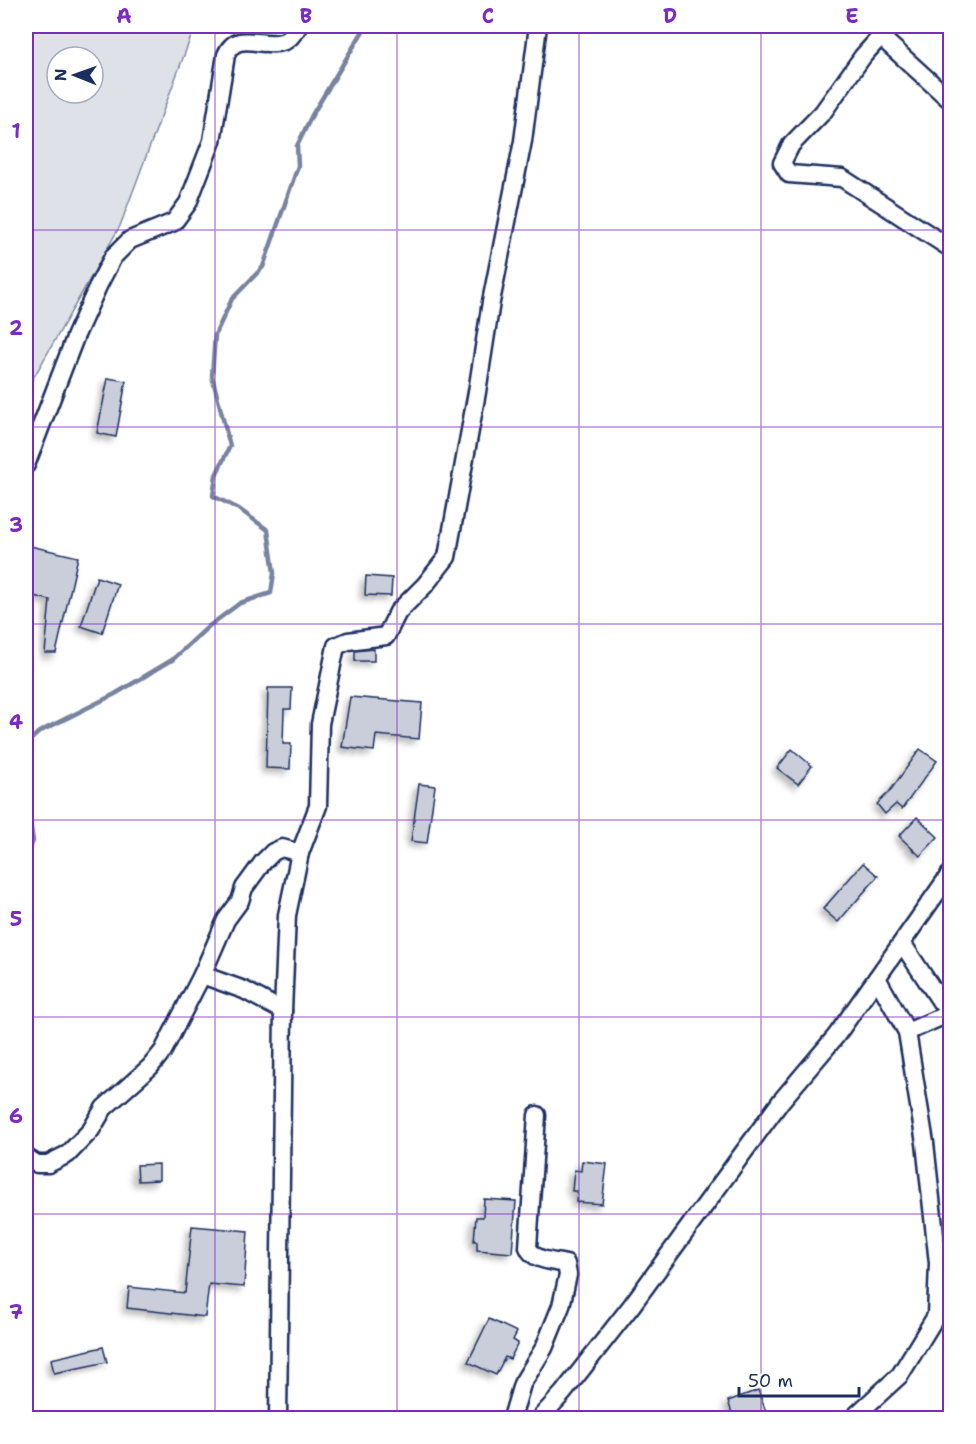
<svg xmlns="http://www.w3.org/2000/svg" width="976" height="1444" font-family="'Shantell Sans',sans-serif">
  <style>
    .green { fill: #dee1e7; stroke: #7c88a2; stroke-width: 1.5; fill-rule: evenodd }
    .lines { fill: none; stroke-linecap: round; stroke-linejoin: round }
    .stream { stroke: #77839f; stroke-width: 4.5 }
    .building { fill: #caceda; stroke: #1b2f5e; stroke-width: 1.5; filter: url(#shadow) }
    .minor-casing { stroke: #1b2f5e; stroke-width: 21 }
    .minor { stroke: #fff; stroke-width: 16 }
    .grid { fill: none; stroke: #7b2cbf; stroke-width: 1.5; stroke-opacity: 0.55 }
    .neatline { fill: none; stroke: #7b2cbf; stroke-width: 2 }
    .grid-label { font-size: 20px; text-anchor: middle; font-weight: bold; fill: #7b2cbf }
  </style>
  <defs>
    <filter id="shadow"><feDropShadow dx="-4.5" dy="4.5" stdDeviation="3" flood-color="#0004"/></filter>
  </defs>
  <rect width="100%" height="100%" fill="#fff"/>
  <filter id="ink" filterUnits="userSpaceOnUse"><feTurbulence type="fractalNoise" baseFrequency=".0167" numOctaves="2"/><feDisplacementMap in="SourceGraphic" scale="12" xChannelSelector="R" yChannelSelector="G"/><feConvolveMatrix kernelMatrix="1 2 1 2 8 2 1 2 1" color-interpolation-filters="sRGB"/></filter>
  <g filter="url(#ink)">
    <path class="green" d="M26,26H195L120,226L26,391ZM57,57H93V93H57Z"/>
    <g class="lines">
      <g class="stream">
        <polyline points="26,744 39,732 115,694 172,660 209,626 240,603 271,593 274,573 268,530 239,509 213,496 216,475 230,446 212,376 215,335 232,299 263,267 298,166 297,146 312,115 366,26"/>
        <polyline points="26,795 33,841 26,856"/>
      </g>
    </g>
    <g class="building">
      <polygon points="108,378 126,381 116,437 97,433"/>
      <polygon points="26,545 78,557 56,653 45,653 50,600 26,594"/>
      <polygon points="366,576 392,578 391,596 365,595"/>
      <polygon points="97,577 118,584 102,633 81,626"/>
      <polygon points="374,649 374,661 355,661 355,651"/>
      <polygon points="268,688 292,688 291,709 284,709 283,744 291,744 290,769 266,768"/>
      <polygon points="350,697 422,703 419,739 376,735 374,751 342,747"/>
      <polygon points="792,749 812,766 798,784 777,768"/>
      <polygon points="920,749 937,761 902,809 896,804 885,814 877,804 890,791"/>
      <polygon points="419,784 435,786 427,843 411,841"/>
      <polygon points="917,817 938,837 920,856 899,836"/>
      <polygon points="863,863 878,876 838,922 823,909"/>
      <polygon points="582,1161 607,1164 602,1204 576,1202 577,1191 572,1191 574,1170 581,1171"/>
      <polygon points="159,1164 159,1180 138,1181 137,1165"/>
      <polygon points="484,1199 516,1201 512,1253 477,1250 477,1241 474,1241 476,1217 483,1217"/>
      <polygon points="192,1226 248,1231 244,1287 209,1284 205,1317 127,1308 129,1287 185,1293"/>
      <polygon points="489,1319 517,1332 513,1340 518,1343 510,1359 505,1357 496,1375 468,1362"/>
      <polygon points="103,1347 107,1362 54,1373 51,1359"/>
      <polygon points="758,1390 767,1414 754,1419 734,1419 728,1401"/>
    </g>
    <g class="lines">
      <defs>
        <g id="minor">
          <polyline points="890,26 863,56 823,112 791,145 782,163 789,174 842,178 950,248"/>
          <polyline points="881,37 950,100"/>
          <path d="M26,465L76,335L99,284L113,257L130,240L174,222L188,203L212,141L226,55C236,30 261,48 282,42C290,40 294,32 299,26"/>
          <polyline points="902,943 941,1002 950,1011"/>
          <polyline points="202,975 244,990 283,1011"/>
          <polyline points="877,978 907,1032 925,1143 938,1263 936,1316"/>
          <polyline points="907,1032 950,1013"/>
          <polyline points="26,1157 37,1164 48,1164 68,1154 91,1130 104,1108 150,1067 163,1051 202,975 226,920 240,901 244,888 263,862 273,852 282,848 300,853 318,806 320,724 336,646 348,641 386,636 398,612 425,585 447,557 477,392 491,302 523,141 538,26"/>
          <polyline points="278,1418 283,1011 287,915 300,853"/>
          <path d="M512,1418L522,1384L544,1348L561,1306L568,1275L566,1264C553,1261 533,1261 528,1247L537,1115"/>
          <polyline points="540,1418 563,1393 632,1305 781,1101 836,1036 950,874"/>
          <polyline points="853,1418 900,1375 936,1316 950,1309"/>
        </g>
      </defs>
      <use href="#minor" class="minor-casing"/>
      <use href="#minor" class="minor"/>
    </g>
  </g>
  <path class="grid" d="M215,26V1418M397,26V1418M579,26V1418M761,26V1418M26,230H950M26,427H950M26,624H950M26,820H950M26,1017H950M26,1214H950"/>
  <rect width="976" height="1444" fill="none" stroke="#fff" stroke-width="66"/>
  <g transform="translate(75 75) rotate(271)"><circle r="28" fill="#ffffff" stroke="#a4acbf" stroke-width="1.5"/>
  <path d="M0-4.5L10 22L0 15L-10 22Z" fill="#1b2f5e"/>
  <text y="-9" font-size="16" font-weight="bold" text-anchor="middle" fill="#1b2f5e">N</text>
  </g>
  <path d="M739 1387v9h120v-9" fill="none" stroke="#1b2f5e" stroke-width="3"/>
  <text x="748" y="1387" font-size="18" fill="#1b2f5e" stroke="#ffffff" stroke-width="4.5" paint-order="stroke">50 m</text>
  <rect x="33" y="33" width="910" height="1378" class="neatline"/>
  <g class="grid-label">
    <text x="124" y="23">A</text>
    <text x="306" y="23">B</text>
    <text x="488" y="23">C</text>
    <text x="670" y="23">D</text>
    <text x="852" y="23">E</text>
    <text x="16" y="138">1</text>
    <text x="16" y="335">2</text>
    <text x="16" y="532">3</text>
    <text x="16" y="729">4</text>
    <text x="16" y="926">5</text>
    <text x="16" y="1123">6</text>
    <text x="16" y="1319">7</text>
  </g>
</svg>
